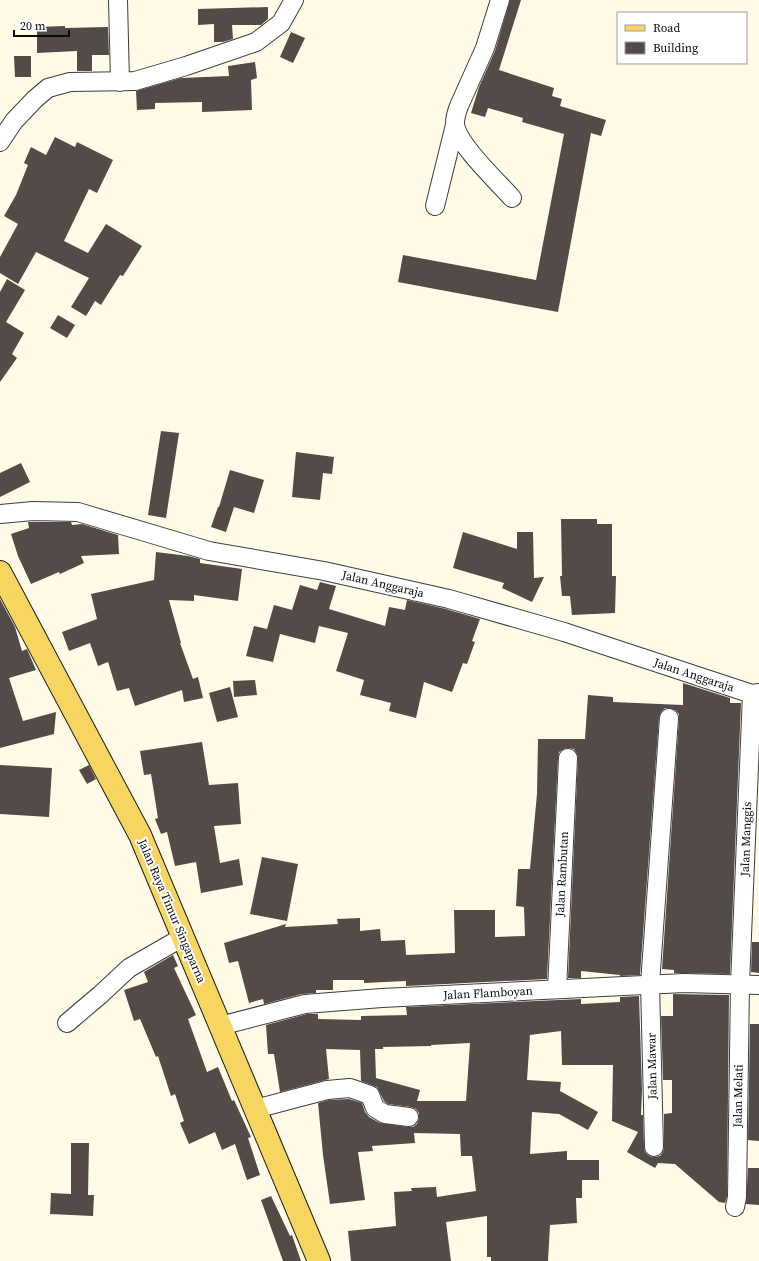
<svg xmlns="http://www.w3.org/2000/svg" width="759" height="1261" font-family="'Source Serif 4',serif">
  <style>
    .building { fill: #524b47; fill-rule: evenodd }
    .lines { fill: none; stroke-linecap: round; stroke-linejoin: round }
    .street-casing { stroke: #3d3d3d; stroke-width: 20 }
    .primary-casing { stroke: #1b1b1b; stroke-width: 24 }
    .street { stroke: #fff; stroke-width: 18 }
    .primary { stroke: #f6d560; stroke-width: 22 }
    .labels { text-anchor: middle; stroke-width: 4; stroke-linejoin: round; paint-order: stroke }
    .street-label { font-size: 12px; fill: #0a0a0a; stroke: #fff }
  </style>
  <rect width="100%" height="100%" fill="#fffbe7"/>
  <g class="building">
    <polygon points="510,0 521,0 499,70 554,88 552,96 562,99 560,106 606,120 601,136 591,133 558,312 398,282 403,255 536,280 564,134 522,122 523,118 488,108 485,117 471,113 479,87 495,51"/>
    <polygon points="268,7 268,19 261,25 232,25 233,39 223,42 214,42 214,24 198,25 198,9"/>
    <polygon points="65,26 65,28 108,27 109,55 92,55 92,71 77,71 77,51 37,53 37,27"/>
    <polygon points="291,32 305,38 293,63 280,57"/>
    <polygon points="14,56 31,56 31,77 15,77"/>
    <polygon points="255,62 257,78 251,80 252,110 202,112 202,102 155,103 155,109 137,110 136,91 181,78 229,76 228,66"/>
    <polygon points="55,137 75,147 77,142 113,160 97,193 89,189 64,241 88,253 106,224 142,246 123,276 120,275 101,305 95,301 86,316 71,307 89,278 36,252 18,284 0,273 0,257 18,224 4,216 16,195 28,165 24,163 31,147 46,155"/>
    <polygon points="7,279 25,290 6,322 24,333 12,354 17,358 0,382 0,292"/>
    <polygon points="58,315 75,325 67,338 50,328"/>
    <polygon points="161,431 179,433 166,518 148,515"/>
    <polygon points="296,452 334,457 332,474 323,473 320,500 292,497"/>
    <polygon points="21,463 30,482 0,497 0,473"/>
    <polygon points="230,470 264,480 254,513 234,507 226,532 211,527 218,507 219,507"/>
    <polygon points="561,519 597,519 597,524 612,524 612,576 616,576 615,613 572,615 570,596 562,596 560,576 562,576"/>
    <polygon points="28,522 71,522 72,525 82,524 118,535 119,554 81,556 84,563 60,574 59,572 31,584 18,556 11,534 29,528"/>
    <polygon points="463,532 517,549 517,532 533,532 534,578 544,577 532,602 502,588 504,583 453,568"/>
    <polygon points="156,552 188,556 200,559 200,563 242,569 238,601 194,595 194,601 169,600 181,643 180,643 193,679 198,677 203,698 184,702 182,690 135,706 129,688 117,691 108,662 98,666 90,643 69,651 62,632 97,619 91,594 154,580"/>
    <polygon points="320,582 336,586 329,609 385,626 389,607 405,610 407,600 446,609 480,619 472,641 475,642 467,664 463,663 452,692 424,682 416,718 389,711 391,703 360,695 364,680 336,671 348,633 319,626 315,643 280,634 273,662 246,656 254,626 267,629 274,605 292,610 300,585 317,590"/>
    <polygon points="0,599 15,627 22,651 27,649 36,670 9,678 23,721 56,712 54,734 0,748"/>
    <polygon points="255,680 257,695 234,697 233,681"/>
    <polygon points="683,683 730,698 730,703 741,703 730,974 674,973 674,970 662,969 679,719 679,714 675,710 669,708 665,708 661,712 659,717 640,975 620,976 620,975 581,971 581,978 568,978 578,758 577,754 574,749 568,748 564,749 559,752 558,758 547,979 406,986 406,981 364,983 364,980 333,980 333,990 316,990 316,993 302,994 264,1004 263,999 249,1003 238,961 229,963 224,943 286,924 285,927 338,924 337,919 360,918 360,931 380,929 381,941 405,940 406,955 455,953 454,910 495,910 495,937 525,936 524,907 516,906 518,869 530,869 537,794 538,739 585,739 588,695 613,697 613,702 683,705"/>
    <polygon points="230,687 238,717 217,722 209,693"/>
    <polygon points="202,742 209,785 238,783 241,824 214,826 220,863 239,859 243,885 201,893 196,862 175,866 167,832 161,834 155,819 158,818 151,774 144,775 140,751"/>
    <polygon points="0,765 52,768 49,817 0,814"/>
    <polygon points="89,765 96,779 87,784 79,770"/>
    <polygon points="262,857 298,864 287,921 250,914"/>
    <polygon points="752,942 759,942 759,973 751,972"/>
    <polygon points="173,955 178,966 174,968 196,1015 188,1019 207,1072 218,1067 232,1101 234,1100 251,1137 248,1138 260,1175 247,1180 235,1144 222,1150 215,1132 189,1144 180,1123 184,1121 175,1094 171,1096 158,1056 156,1057 140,1019 134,1021 124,990 148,982 144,972"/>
    <path d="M673,994L729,995L727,1196L725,1203L719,1202L675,1164L658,1163L655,1168L627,1152L638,1132L612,1121L613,1065H562L561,1031L530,1035L527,1080L561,1082L560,1091L598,1112L588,1130L559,1114L532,1112L530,1154L567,1151V1160H599V1180H582V1198H576L577,1223L550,1225L548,1261H491V1257H487V1216L446,1222L451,1261H351L348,1231L396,1226L394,1192L412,1191L411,1188L436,1187L437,1197L476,1191L472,1156H461L460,1134L414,1133L415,1143L372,1146L373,1151L358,1152L365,1200L330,1204L323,1155L318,1103L329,1100L349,1099L362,1103L365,1112L369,1117L380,1123L408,1127H413L417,1124L419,1119V1113L416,1109L411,1107L388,1104L384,1101L377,1087L361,1081L360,1050L326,1049L329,1079L280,1092L274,1054H268L266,1025L307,1014H318V1019L361,1020V1016L407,1015L406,1007L581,999V1004L620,1002V997L639,996L642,1090L641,1115H643L644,1147L645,1152L649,1156L655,1157L660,1156L663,1152L664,1147V1114L672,1113V1080H663L661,1016H673ZM470,1043L466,1101H417L420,1090L376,1078L375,1049H383V1047L431,1046V1045Z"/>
    <polygon points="750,1024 759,1024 759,1141 748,1140"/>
    <polygon points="71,1143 89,1143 88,1195 94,1195 93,1216 50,1214 51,1193 71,1194"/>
    <polygon points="748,1168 759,1168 759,1205 746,1204"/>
    <polygon points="271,1196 290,1236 292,1235 301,1261 283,1261 261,1200"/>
  </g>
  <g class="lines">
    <defs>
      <g id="street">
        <polyline points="118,0 120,82"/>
        <path d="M500,0L485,48L459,106C457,111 455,118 455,124C457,144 498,182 512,198"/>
        <polyline points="0,142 14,121 35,99 48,88 70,82 135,81 186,66 256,42 281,23 294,0"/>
        <polyline points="435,206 455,125"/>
        <polyline points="0,514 33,511 78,512 209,551 324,571 449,599 564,632 752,694 759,693"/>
        <polyline points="557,989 568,758"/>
        <polyline points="67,1023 100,995 129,968 183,937"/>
        <polyline points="220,1026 305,1004 382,998 684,983 759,985"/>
        <polyline points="255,1109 327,1090 350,1088 370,1095 375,1108 385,1114 409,1117"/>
        <polyline points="654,1147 650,984 669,718"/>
        <polyline points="735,1207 737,1197 740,984 752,694"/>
      </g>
      <polyline id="primary" points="0,572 140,835 319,1261"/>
    </defs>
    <use href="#street" class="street-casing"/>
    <use href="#primary" class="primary-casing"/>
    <use href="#street" class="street"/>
    <use href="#primary" class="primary"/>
  </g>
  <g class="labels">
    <g class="street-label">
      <text transform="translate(383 584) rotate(13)" y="4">Jalan Anggaraja</text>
      <text transform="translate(694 675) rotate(18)" y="4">Jalan Anggaraja</text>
      <text transform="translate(746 839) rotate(-88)" y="4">Jalan Manggis</text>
      <text transform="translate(562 874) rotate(-87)" y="4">Jalan Rambutan</text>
      <text transform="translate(172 911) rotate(67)" y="4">Jalan Raya Timur Singaparna</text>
      <text transform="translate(488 993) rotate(-3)" y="4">Jalan Flamboyan</text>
      <text transform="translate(652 1066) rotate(-91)" y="4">Jalan Mawar</text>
      <text transform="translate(738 1096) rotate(-89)" y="4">Jalan Melati</text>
    </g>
  </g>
  <rect x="617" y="12" width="130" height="52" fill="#ffffff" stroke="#9d9d9d"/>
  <rect x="625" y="25" width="20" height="6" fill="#f6d560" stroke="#9d9d9d"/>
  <text x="653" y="32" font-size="12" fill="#0a0a0a">Road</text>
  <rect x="625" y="42" width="20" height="12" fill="#524b47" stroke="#9d9d9d"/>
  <text x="653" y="52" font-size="12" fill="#0a0a0a">Building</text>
  <path d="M14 30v6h55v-6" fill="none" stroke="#0a0a0a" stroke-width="2"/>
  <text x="20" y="30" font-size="12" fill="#0a0a0a" stroke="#ffffff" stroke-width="3" paint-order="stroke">20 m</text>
</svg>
